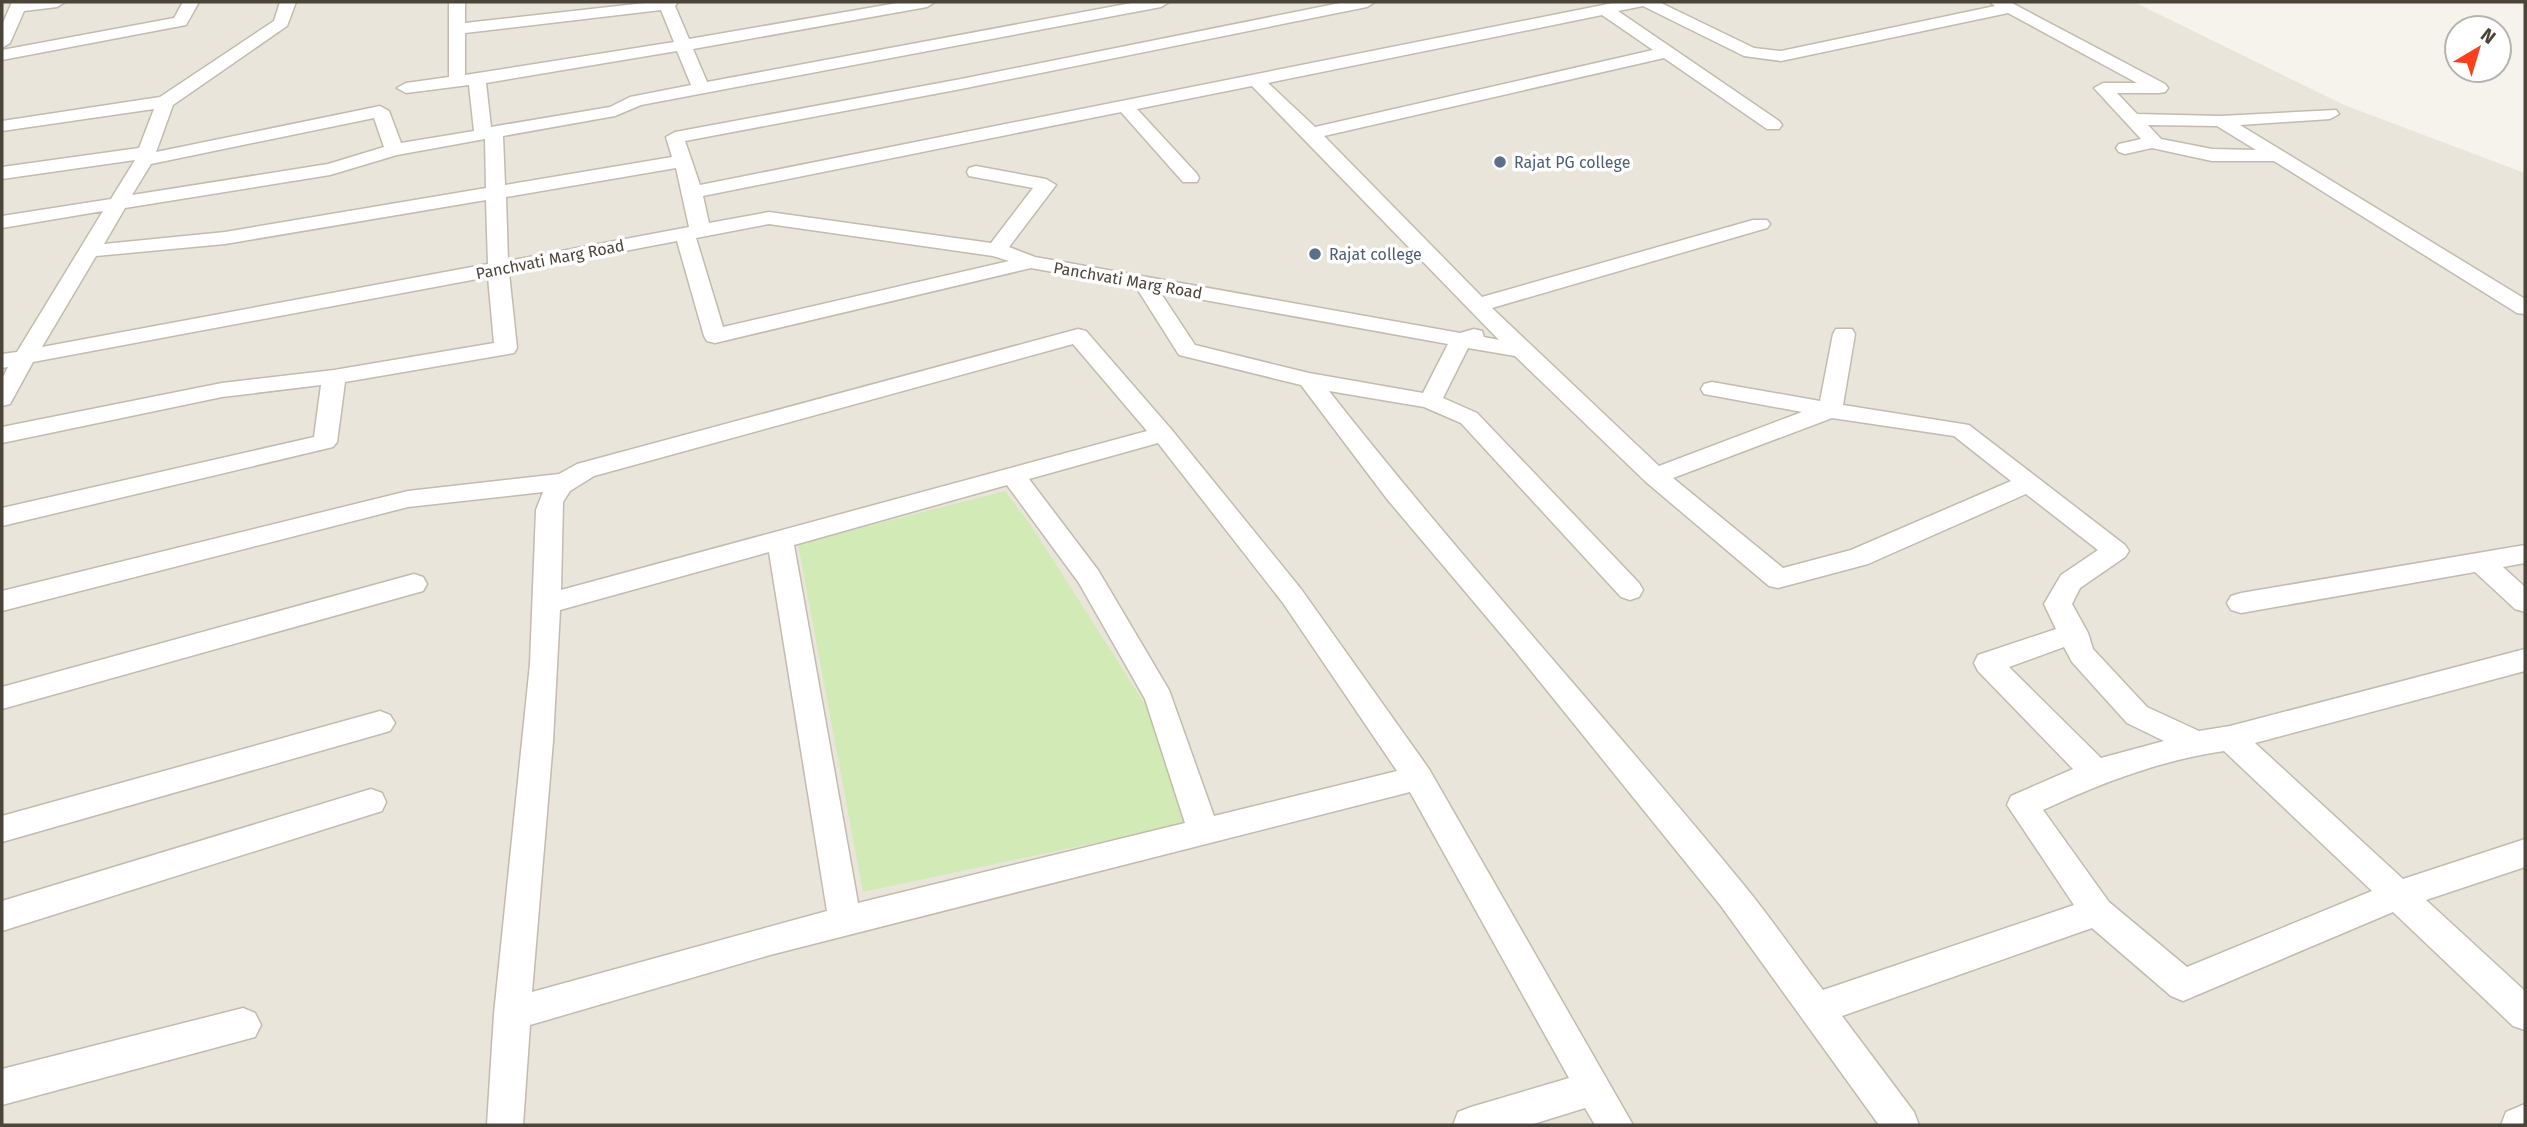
<svg xmlns="http://www.w3.org/2000/svg" width="2527" height="1127" font-family="'Fira Sans',sans-serif">
  <style>
    .residential { fill: #eae5da }
    .green { fill: #d2eab5 }
    .lines { fill: none; stroke-linecap: round; stroke-linejoin: round }
    .street-casing { stroke: #c2bbae; stroke-width: 3 }
    .street { fill: #fff; fill-rule: evenodd }
    .service-dot { fill: #5c6f8a; stroke: #fff; stroke-width: 2.5 }
    .labels { text-anchor: middle; stroke-width: 7; stroke-linejoin: round; paint-order: stroke }
    .far-service-label { font-size: 16px; fill: #4e5e75; stroke: #fff; text-anchor: start }
    .far-street-label { font-size: 16px; fill: #4b4439; stroke: #fff }
  </style>
  <rect width="100%" height="100%" fill="#f6f3ec"/>
  <polygon class="residential" points="2,2 2134,2 2344,105 2525,173 2525,1125 2,1125"/>
  <polygon class="green" points="1005,491 1034,530 1150,712 1188,823 863,892 798,544"/>
  <g class="lines">
    <defs>
      <g id="street">
        <polygon points="12,2 65,2 57,7 24,11 10,43 2,48 2,25"/>
        <polygon points="183,2 199,2 186,25 2,60 2,50 174,18"/>
        <path d="M280,2H296L287,26L173,105L156,152L380,106L389,111L401,143L474,131L469,85L406,93L397,88L406,83L449,77V2H465V23L654,2H678L675,6L689,39L903,2H935L927,7L693,49L707,82L1137,2H1169L1161,7L641,105L615,116L503,136L505,185L672,157L666,137L675,132L961,79L1345,2H1375L1367,7L961,89L685,141L700,185L1618,2H1659L1754,48L1781,51L1995,6L1990,2H2010L2165,84L2168,88L2165,92L2159,93H2117L2137,114L2221,116L2336,110L2339,114L2330,119L2240,125L2525,299V314L2517,313L2274,161H2212L2152,148L2125,154L2119,152L2116,148L2119,144L2141,139L2094,88L2103,83H2137L2008,13L1781,61L1744,56L1643,6L1618,11L1779,121L1782,125L1779,129H1767L1664,58L1324,136L1482,297L1753,220H1767L1770,224L1767,228L1492,308L1659,466L1802,412L1704,394L1701,389L1704,384L1712,382L1820,401L1833,334L1836,329H1852L1855,334L1843,405L1969,425L2125,545L2129,551L2125,557L2080,588L2072,604L2088,633L2093,649L2147,707L2199,731L2230,726L2525,649V671L2255,743L2403,879L2525,839V867L2426,900L2525,991V1030L2513,1026L2393,912L2183,1001L2171,996L2092,928L1842,1016L1914,1112L1919,1125H1879L1721,906L1511,646L1387,499L1301,385L1179,355L1136,287L1031,268L715,343L707,341L704,336L677,241L509,273L517,348L514,353L345,382L337,442L333,447L2,526V508L314,437L321,385L222,397L2,443V427L222,383L334,370L494,343L488,277L33,362L10,404L2,406V379L8,367L2,368V354L17,352L103,211L2,228V216L111,199L135,160L2,179V167L139,148L154,109L2,131V121L160,97L274,21ZM661,10L674,42L465,75V33ZM1602,15L1653,50L1315,127L1268,83ZM677,51L691,85L630,97L610,107L491,127L486,83ZM1252,86L1499,340L1484,337L1482,331L1474,329L1460,333L1035,257L1009,247L1056,185L1046,179L976,166L969,168L967,172L969,176L1033,188L991,243L769,212L709,223L703,196L1121,112L1183,182H1197L1199,178L1197,174L1137,109ZM374,118L384,147L328,164L132,195L151,164ZM2148,125L2217,126L2256,150L2212,149L2161,139ZM485,139L486,188L225,232L104,244L125,208L330,175L397,155ZM676,168L689,227L508,261L506,197ZM486,200L488,264L42,347L96,256L225,244ZM769,224L993,256L1009,261L723,327L696,238ZM1160,292L1448,344L1423,393L1309,373L1195,345ZM1468,348L1515,356L1646,482L1769,586L1778,588L1868,564L2026,494L2098,550L2061,575L2044,604L2056,629L1978,655L1974,663L1978,671L2073,769L2011,796L2007,805L2074,905L1823,990C1796,955 1771,918 1743,884C1607,718 1461,559 1329,391L1424,407L1461,423L1621,597L1630,600L1639,597L1643,590L1639,583L1477,413L1443,398ZM1832,418L1954,436L2011,481L1851,550L1783,568L1673,478ZM2064,647L2072,662L2127,723L2164,741L2101,758L2009,667ZM2224,751L2372,891L2187,967L2109,902L2043,810C2101,783 2161,760 2224,751Z"/>
        <path d="M1078,329L1086,331L1171,429L1301,589L1429,769L1633,1125H1595L1585,1108L1530,1125H1453L1458,1112L1471,1107L1569,1078L1410,792L770,955L530,1025L523,1125H487L494,1014L530,664L536,510L543,492L408,507L2,611V591L408,491L559,474L577,464ZM1073,344L1147,431L561,590L563,502L570,491L594,476ZM1158,443L1283,603L1397,771L1214,816L1169,690L1098,570L1029,479ZM1007,485L1079,583L1145,699L1185,823L858,903L794,545ZM769,552L827,911L532,992L553,741L560,610Z"/>
        <polygon points="2525,545 2525,563 2503,567 2525,587 2525,612 2515,609 2475,572 2241,613 2231,610 2227,603 2231,596 2241,593"/>
        <polygon points="414,574 423,577 427,584 423,591 2,709 2,687"/>
        <polygon points="380,711 390,715 395,723 390,731 2,842 2,816"/>
        <polygon points="371,789 382,793 386,802 382,811 2,931 2,901"/>
        <polygon points="243,1008 255,1013 261,1025 255,1037 2,1105 2,1069"/>
        <polygon points="2525,1104 2525,1125 2501,1125 2506,1112"/>
      </g>
    </defs>
    <use href="#street" class="street-casing"/>
    <use href="#street" class="street"/>
  </g>
  <g class="service-dot">
    <circle cx="1500" cy="162" r="7"/>
    <circle cx="1315" cy="254" r="7"/>
  </g>
  <g class="labels">
    <g class="far-service-label">
      <text x="1514" y="168">Rajat PG college</text>
      <text x="1329" y="260">Rajat college</text>
    </g>
    <g class="far-street-label">
      <text transform="translate(550 259) rotate(-11)" y="6">Panchvati Marg Road</text>
      <text transform="translate(1128 280) rotate(10)" y="6">Panchvati Marg Road</text>
    </g>
  </g>
  <rect width="2527" height="1127" fill="none" stroke="#4b4439" stroke-width="7"/>
  <g transform="translate(2478 49) rotate(38)"><circle r="33" fill="#ffffff" stroke="#b7b4b0" stroke-width="2"/>
  <path d="M0-5L12 26L0 18L-12 26Z" fill="#fc3f1d"/>
  <text y="-10" font-size="19" font-weight="bold" text-anchor="middle" fill="#4b4439">N</text>
  </g>
</svg>
